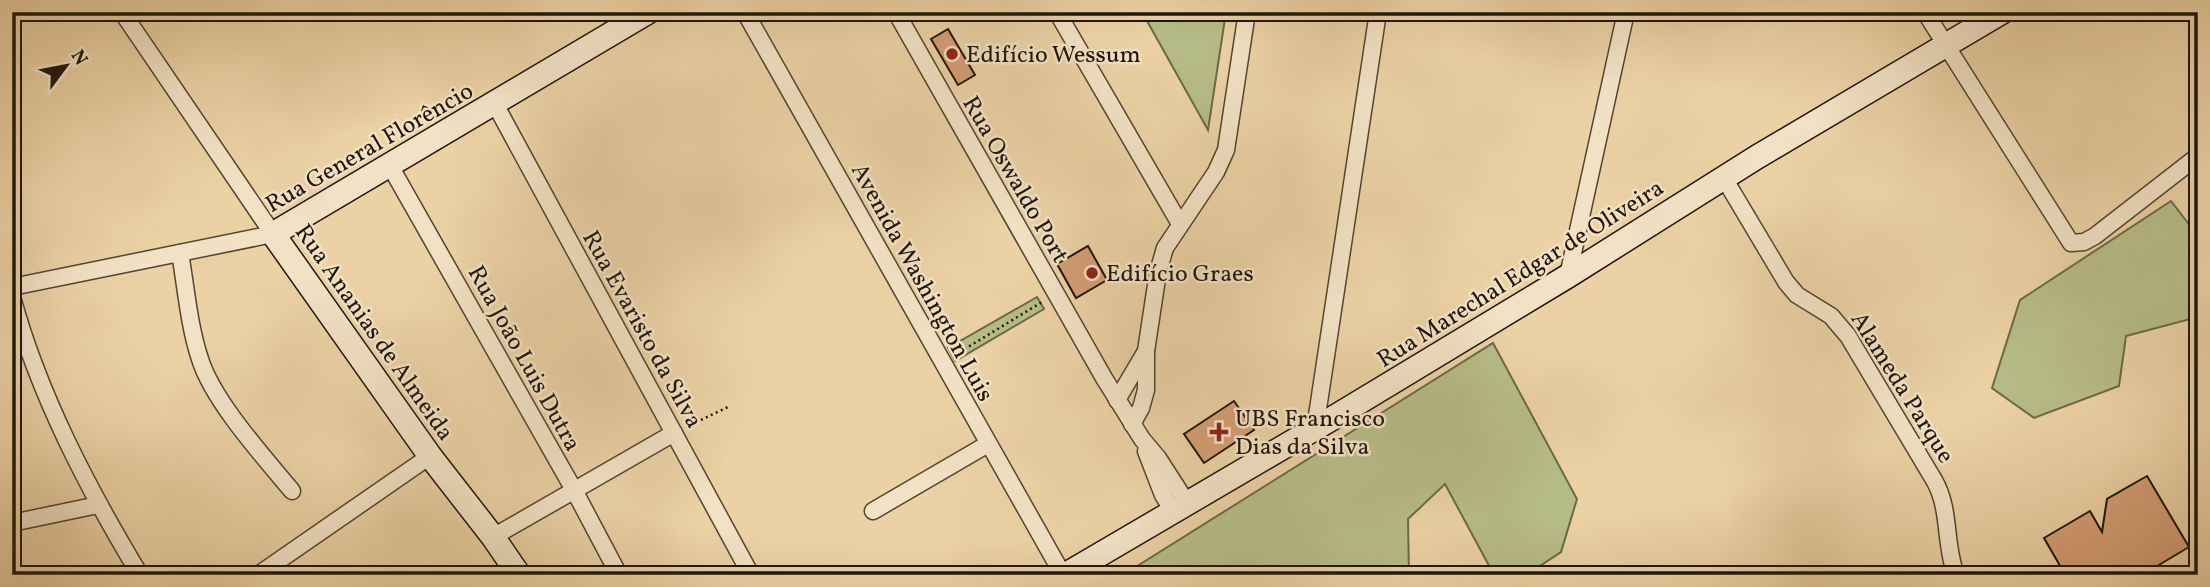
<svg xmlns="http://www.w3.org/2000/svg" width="2210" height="587" font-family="Vollkorn,serif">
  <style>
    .green { fill: #b6bc87; stroke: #6a6948; stroke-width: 2 }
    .building { fill: #d49d74; stroke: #1e160a; stroke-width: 2 }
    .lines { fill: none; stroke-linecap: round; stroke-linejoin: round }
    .street-casing { stroke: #514530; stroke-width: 19 }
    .secondary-casing { stroke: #1e160a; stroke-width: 26 }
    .path { stroke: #1e160a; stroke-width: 2.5; stroke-dasharray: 2 3.5; stroke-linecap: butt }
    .street { stroke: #f2e1c4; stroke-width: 16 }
    .secondary { stroke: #f2e1c4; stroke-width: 23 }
    .poi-dot { fill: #8f2418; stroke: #f2e1c4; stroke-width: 2.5 }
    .labels { text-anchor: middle; stroke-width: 5; stroke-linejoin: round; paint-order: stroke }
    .poi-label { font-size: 24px; fill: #1e160a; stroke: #f2e1c4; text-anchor: start }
    .street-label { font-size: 24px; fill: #1e160a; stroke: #f2e1c4 }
  </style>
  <rect width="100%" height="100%" fill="#ebd1a4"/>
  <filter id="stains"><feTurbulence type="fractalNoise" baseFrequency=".00286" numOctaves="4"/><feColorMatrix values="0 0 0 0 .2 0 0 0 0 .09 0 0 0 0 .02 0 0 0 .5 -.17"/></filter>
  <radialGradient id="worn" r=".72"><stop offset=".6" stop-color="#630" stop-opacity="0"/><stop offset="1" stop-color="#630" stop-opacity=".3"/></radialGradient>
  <g class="green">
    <polygon points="1142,12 1226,12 1208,130"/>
    <polygon points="2171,201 2198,236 2198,317 2126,336 2119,386 2034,418 1992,388 2020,300"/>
    <polygon points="1037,297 1044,309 955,361 948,348"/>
    <polygon points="1493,343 1577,499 1561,552 1526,575 1494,575 1445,484 1408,519 1409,575 1123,575"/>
  </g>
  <g class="building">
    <polygon points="948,29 975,75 958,85 931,39"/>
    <polygon points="1088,246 1107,280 1076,298 1057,264"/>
    <polygon points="1234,401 1254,430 1204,463 1184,434"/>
    <polygon points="2147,476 2189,547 2142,575 2073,575 2069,568 2063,571 2044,538 2090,511 2102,532 2107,499"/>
  </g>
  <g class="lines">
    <defs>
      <g id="street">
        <polyline points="745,12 1063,575"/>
        <polyline points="896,12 1104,378 1142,439 1158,458 1187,503"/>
        <polyline points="1057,12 1180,224"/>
        <polyline points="1925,12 2071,243 2084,242 2095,236 2198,156"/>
        <polyline points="495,104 751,575"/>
        <polyline points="389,164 574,490 619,575"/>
        <path d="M1724,178L1786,282L1797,295L1831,316L1848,336L1934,480C1951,509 1944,544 1956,575"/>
        <path d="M180,253C186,288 189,326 200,359C213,401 263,456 292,491"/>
        <polyline points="1568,276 1626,12"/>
        <polyline points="12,287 273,234 122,12"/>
        <path d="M12,297C39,395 87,487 140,575"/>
        <polyline points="1117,400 1146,351"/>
        <polyline points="1132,424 1141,408 1146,390 1146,351 1158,272 1165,248 1216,172 1226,150 1247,12"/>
        <polyline points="1315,429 1378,12"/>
        <polyline points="1146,451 1163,495 1173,511"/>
        <polyline points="873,511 988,444"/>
        <polyline points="12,523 98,505"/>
        <polyline points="493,537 674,433"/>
        <polyline points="258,575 430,456"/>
      </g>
      <g id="secondary">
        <polyline points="519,575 493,537 430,456 273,234 648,12"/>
        <polyline points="1065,575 1338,415 1568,276 1757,157 2002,12"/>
      </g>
    </defs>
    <use href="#street" class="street-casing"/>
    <use href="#secondary" class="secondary-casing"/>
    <g class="path">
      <polyline points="955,355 1042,302"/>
      <polyline points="686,427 730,406"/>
    </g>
    <use href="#street" class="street"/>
    <use href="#secondary" class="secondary"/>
  </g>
  <g class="poi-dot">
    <circle cx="952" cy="54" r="7"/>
    <circle cx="1092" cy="273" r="7"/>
    <path d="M1215.5 421.5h7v7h7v7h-7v7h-7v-7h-7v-7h7z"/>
  </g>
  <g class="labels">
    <g class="poi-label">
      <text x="966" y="62">Edifício Wessum</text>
      <text x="1106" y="281">Edifício Graes</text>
      <text x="1235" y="426">UBS Francisco<tspan x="1235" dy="28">Dias da Silva</tspan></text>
    </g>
    <g class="street-label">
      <text transform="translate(369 147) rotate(-30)" y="8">Rua General Florêncio</text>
      <text transform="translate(1016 179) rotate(60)" y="8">Rua Oswaldo Port</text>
      <text transform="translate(1520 273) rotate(-32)" y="8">Rua Marechal Edgar de Oliveira</text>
      <text transform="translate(923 282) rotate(61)" y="8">Avenida Washington Luis</text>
      <text transform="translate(643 329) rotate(61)" y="8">Rua Evaristo da Silva</text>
      <text transform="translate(375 332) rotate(55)" y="8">Rua Ananias de Almeida</text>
      <text transform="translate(525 358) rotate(61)" y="8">Rua João Luis Dutra</text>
      <text transform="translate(1903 387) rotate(58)" y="8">Alameda Parque</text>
    </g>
  </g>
  <rect width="2210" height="587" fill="none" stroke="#ebd1a4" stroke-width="42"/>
  <rect x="14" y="14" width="2182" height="559" fill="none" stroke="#1e160a" stroke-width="3.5"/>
  <rect x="21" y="21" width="2168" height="545" fill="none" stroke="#1e160a" stroke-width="2"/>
  <g transform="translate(66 66) rotate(58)" stroke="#f2e1c4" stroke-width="5" paint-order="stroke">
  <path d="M0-5L12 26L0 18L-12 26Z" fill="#1e160a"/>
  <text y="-10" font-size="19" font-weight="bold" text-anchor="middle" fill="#1e160a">N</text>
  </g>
  <rect width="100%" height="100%" filter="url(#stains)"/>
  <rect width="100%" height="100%" fill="url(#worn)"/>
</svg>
